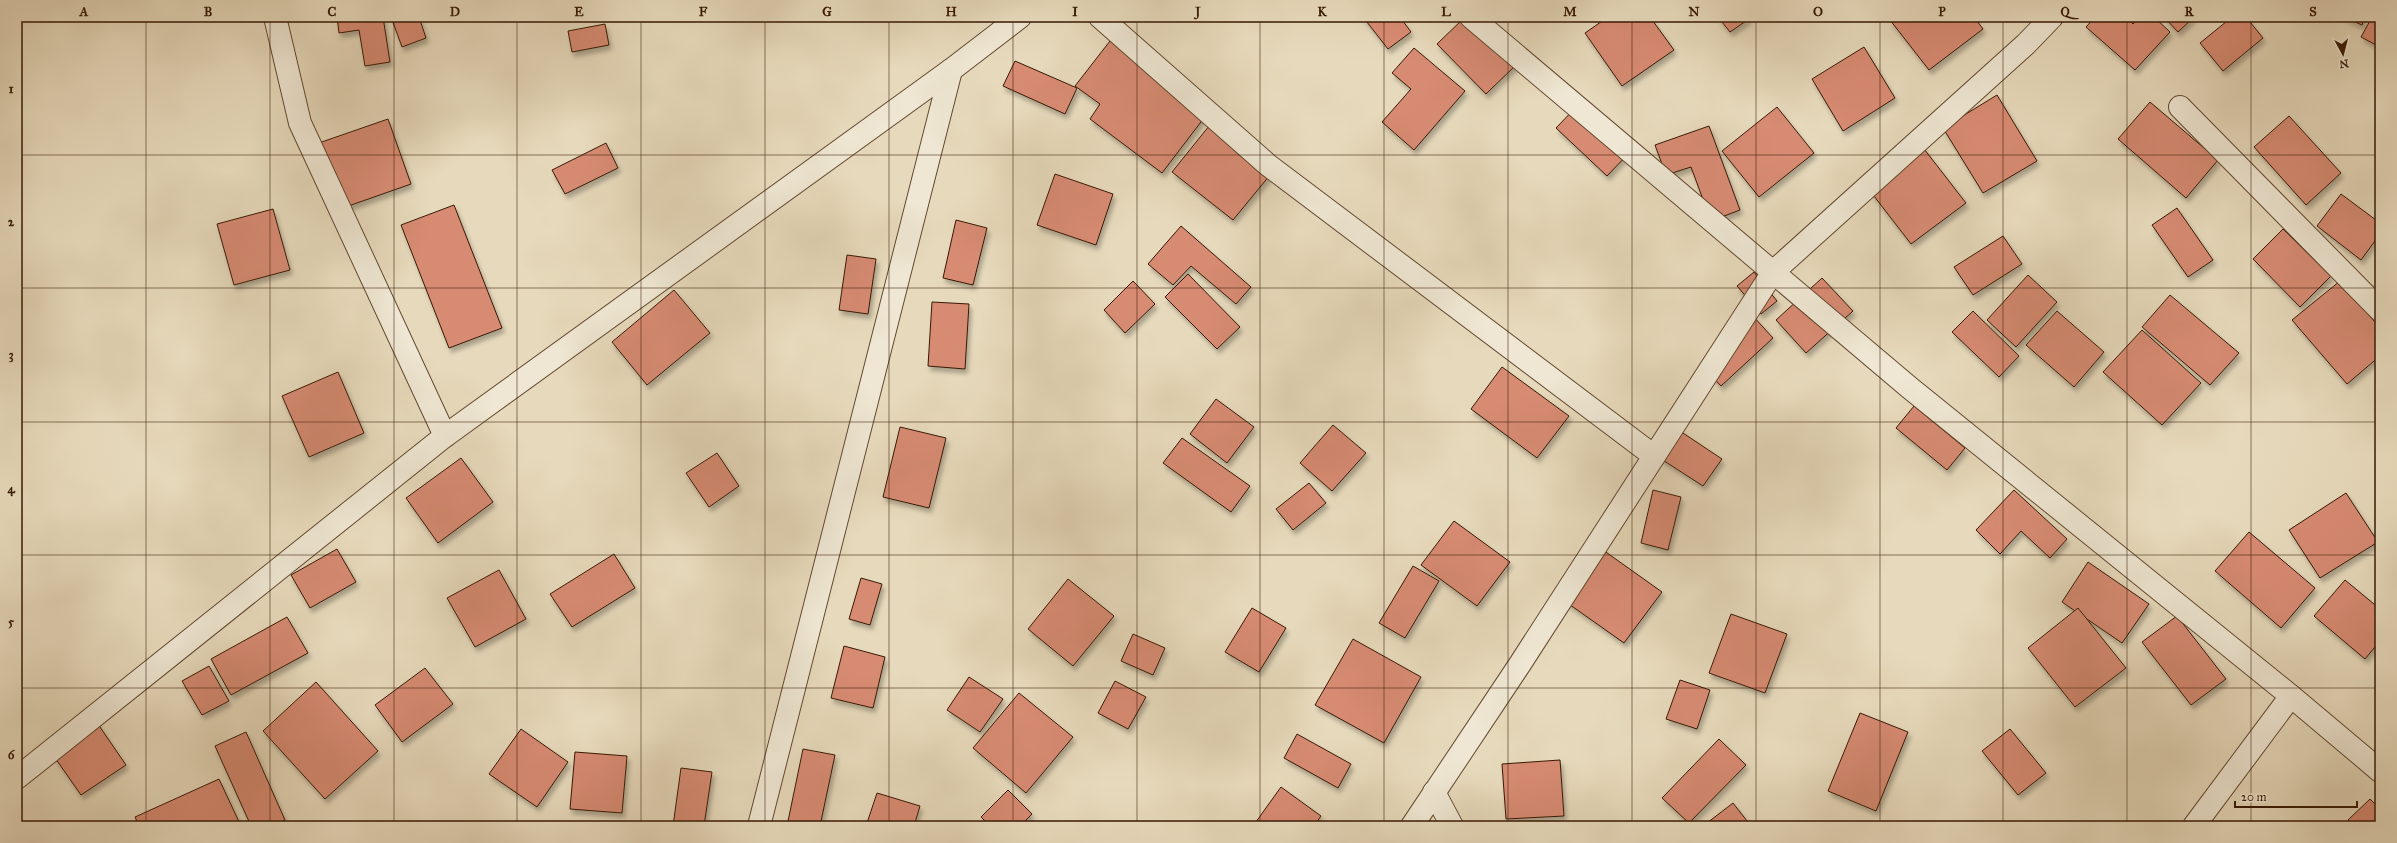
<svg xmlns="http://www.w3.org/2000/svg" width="2397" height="843" font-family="'IM FELL Great Primer',serif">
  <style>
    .building { fill: #d78b73; stroke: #371903; filter: url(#shadow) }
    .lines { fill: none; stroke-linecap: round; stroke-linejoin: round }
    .minor-casing { stroke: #634931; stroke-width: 24 }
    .minor { stroke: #efe7d3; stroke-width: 22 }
    .grid { fill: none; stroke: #371903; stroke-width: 1; stroke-opacity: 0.55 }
    .neatline { fill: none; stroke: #371903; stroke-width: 1.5 }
    .grid-label { font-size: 13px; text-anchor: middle; font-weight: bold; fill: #371903 }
  </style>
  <defs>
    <filter id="shadow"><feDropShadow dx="2.5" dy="4.5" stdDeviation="2" flood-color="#0004"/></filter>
  </defs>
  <rect width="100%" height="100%" fill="#e7dabc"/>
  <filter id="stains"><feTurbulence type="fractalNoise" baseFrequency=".005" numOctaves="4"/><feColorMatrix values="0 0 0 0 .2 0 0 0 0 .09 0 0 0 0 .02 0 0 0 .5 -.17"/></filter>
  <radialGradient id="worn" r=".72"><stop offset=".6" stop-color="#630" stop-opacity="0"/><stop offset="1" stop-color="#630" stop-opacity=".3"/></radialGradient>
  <g class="building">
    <polygon points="337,17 383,17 390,62 365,66 359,30 339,33"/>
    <polygon points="391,17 419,17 426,38 402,47"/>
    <polygon points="1363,17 1400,17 1411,32 1388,49"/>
    <polygon points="1465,17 1517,64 1486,94 1437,44"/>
    <polygon points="1608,17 1650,17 1674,50 1622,86 1585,33"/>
    <polygon points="1718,17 1748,17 1749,19 1730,32"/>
    <polygon points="1894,17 1974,17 1983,29 1929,70 1890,20"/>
    <polygon points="2095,17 2126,17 2133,24 2139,17 2154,17 2170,32 2135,70 2086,27"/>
    <polygon points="2164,17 2194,17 2178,32"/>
    <polygon points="2232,17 2246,17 2263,38 2223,71 2200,43"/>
    <polygon points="2344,17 2365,17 2362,25"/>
    <polygon points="2372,17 2380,17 2380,47 2361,37"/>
    <polygon points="605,24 609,45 572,52 568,31"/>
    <polygon points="1110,41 1207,114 1162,173 1090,119 1100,104 1075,86"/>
    <polygon points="1864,47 1895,98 1843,131 1812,79"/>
    <polygon points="1414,48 1465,91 1414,150 1382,122 1411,89 1392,73"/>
    <polygon points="1015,61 1077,88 1065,114 1003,86"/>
    <polygon points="1997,95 2037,161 1983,193 1943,128"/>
    <polygon points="2150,102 2218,160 2186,198 2118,139"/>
    <polygon points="1578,105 1629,153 1607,176 1556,128"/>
    <polygon points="1777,107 1814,153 1759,197 1722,151"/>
    <polygon points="2289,116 2341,173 2306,205 2254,147"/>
    <polygon points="388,119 411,184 337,210 313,145"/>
    <polygon points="1209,126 1270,175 1233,220 1172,172"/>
    <polygon points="1709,126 1740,210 1711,221 1691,167 1666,175 1655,145"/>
    <polygon points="606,143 618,168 565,194 552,170"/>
    <polygon points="1921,145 1966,203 1911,244 1867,187"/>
    <polygon points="1055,174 1113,194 1096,245 1037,225"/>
    <polygon points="2341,194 2380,223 2380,234 2361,260 2317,226"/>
    <polygon points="454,205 502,328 449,348 401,225"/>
    <polygon points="2177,208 2213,260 2188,277 2152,225"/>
    <polygon points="273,209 290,270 234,285 217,224"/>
    <polygon points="956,220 987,228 973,285 943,278"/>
    <polygon points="1181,226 1251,287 1236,304 1191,266 1173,285 1148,264"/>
    <polygon points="2283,229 2331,276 2300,307 2253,259"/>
    <polygon points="2003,236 2022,264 1973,295 1954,267"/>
    <polygon points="847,255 876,259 868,314 839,310"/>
    <polygon points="1754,272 1777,301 1761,314 1737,286"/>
    <polygon points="1188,274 1240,327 1217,349 1165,297"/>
    <polygon points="2028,275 2057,302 2016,347 1987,320"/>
    <polygon points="1822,278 1853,311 1806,353 1776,320"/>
    <polygon points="1133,281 1155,304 1125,333 1104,310"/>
    <polygon points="2340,281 2380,328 2380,356 2347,384 2292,320"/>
    <polygon points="674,290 710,333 647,385 612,342"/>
    <polygon points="2170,295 2239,353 2210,385 2142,327"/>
    <polygon points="932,302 969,304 965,369 928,366"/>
    <polygon points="1973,311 2019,356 1999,377 1952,332"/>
    <polygon points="2057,311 2104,352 2074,387 2026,345"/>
    <polygon points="1752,315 1773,338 1721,386 1700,364"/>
    <polygon points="2142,330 2201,383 2162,425 2103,372"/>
    <polygon points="1502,367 1569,416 1537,458 1471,409"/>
    <polygon points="338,372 364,433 309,457 282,396"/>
    <polygon points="1216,399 1254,427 1227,463 1190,434"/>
    <polygon points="1914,406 1965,448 1947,470 1896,428"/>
    <polygon points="1333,425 1366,453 1332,491 1300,463"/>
    <polygon points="900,427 946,438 929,508 883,497"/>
    <polygon points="1677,429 1722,459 1703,486 1658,457"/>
    <polygon points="1182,438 1250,486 1231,512 1163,463"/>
    <polygon points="717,453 739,486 709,507 686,473"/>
    <polygon points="461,458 493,502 438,543 406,498"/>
    <polygon points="1309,483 1326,503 1293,530 1276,509"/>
    <polygon points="1653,490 1681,497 1668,550 1641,543"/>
    <polygon points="2014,490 2067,539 2050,558 2021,531 2000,554 1976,530"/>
    <polygon points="2346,493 2378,542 2320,578 2289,530"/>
    <polygon points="1454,521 1510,562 1477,606 1421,565"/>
    <polygon points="2249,532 2315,588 2281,628 2215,571"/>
    <polygon points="337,549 356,582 310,608 291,575"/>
    <polygon points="1603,550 1662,592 1624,643 1566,602"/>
    <polygon points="614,554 635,588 572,627 550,594"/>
    <polygon points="2088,562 2149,604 2122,643 2062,602"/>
    <polygon points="1413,566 1439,581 1405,638 1379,623"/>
    <polygon points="499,570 526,619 475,647 447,598"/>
    <polygon points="861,578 882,584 870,625 849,619"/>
    <polygon points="1068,579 1114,616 1073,666 1028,629"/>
    <polygon points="2345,580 2380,609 2380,641 2365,659 2314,616"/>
    <polygon points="1252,608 1286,628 1259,672 1225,652"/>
    <polygon points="2078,608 2126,668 2075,707 2028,648"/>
    <polygon points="1731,614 1787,634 1765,693 1709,673"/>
    <polygon points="2177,616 2226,679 2191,705 2142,642"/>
    <polygon points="287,617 308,653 231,695 211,659"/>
    <polygon points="1133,634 1165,648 1153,675 1121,661"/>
    <polygon points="1353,639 1421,677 1384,743 1315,705"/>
    <polygon points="844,646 885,657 873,708 831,698"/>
    <polygon points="209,666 229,701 202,715 182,681"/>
    <polygon points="425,668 453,704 402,742 375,705"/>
    <polygon points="969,677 1003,699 980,732 947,710"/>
    <polygon points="1680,680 1710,690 1697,729 1666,719"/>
    <polygon points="1115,681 1146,697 1128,729 1098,713"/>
    <polygon points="316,682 378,751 325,799 263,731"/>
    <polygon points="1019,693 1073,737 1026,793 973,748"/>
    <polygon points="89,711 126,765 81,795 44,742"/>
    <polygon points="1860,713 1908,732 1876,811 1828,791"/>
    <polygon points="521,729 568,762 537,807 489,774"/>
    <polygon points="2010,729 2046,773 2018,795 1982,751"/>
    <polygon points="246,732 285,820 271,826 251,826 215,746"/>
    <polygon points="1297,734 1351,764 1338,788 1284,758"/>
    <polygon points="1719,739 1746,765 1689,823 1662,798"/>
    <polygon points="803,749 835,755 820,826 787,826"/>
    <polygon points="575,752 627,756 622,813 570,809"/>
    <polygon points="1560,760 1564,816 1506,819 1502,764"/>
    <polygon points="681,768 712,772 704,826 673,826"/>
    <polygon points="219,779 241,826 139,826 135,817"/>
    <polygon points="1281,787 1321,816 1314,826 1253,826"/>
    <polygon points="1008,790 1032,814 1020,826 990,826 981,817"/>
    <polygon points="877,793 920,806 914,826 866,826"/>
    <polygon points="2370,799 2380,809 2380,826 2354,826 2348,820"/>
    <polygon points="1733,803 1751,826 1703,826"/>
  </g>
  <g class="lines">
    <defs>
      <g id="minor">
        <polyline points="275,17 300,123 445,436"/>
        <polyline points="1100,17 1268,165 1654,456"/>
        <polyline points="1471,17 1910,388 2291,696 2380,771"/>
        <polyline points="2180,107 2380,310"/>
        <polyline points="17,778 445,436 951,70 1020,17"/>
        <polyline points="1434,792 1452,826"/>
        <polyline points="759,826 951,70"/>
        <polyline points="1412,826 1520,664 1773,272 2026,44 2052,17"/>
        <polyline points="2194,826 2291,696"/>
      </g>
    </defs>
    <use href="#minor" class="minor-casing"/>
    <use href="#minor" class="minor"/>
  </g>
  <path class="grid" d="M146,17V826M270,17V826M394,17V826M517,17V826M641,17V826M765,17V826M889,17V826M1013,17V826M1137,17V826M1260,17V826M1384,17V826M1508,17V826M1632,17V826M1756,17V826M1880,17V826M2003,17V826M2127,17V826M2251,17V826M17,155H2380M17,288H2380M17,422H2380M17,555H2380M17,688H2380"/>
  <rect width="2397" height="843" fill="none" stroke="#e7dabc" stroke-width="44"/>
  <g transform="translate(2343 54) rotate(173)" stroke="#efe7d3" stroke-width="3" paint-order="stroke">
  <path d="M0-3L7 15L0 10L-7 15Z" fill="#371903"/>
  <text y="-6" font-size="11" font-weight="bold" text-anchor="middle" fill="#371903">N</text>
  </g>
  <path d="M2235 801v6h122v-6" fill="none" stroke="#371903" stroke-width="2"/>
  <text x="2241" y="801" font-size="12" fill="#371903" stroke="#efe7d3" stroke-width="3" paint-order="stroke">20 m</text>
  <rect x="22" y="22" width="2353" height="799" class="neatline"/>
  <g class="grid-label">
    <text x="84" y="16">A</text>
    <text x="208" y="16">B</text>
    <text x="332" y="16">C</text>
    <text x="455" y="16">D</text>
    <text x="579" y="16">E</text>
    <text x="703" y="16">F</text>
    <text x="827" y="16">G</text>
    <text x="951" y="16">H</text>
    <text x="1075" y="16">I</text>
    <text x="1198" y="16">J</text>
    <text x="1322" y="16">K</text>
    <text x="1446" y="16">L</text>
    <text x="1570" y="16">M</text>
    <text x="1694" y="16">N</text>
    <text x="1818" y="16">O</text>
    <text x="1942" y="16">P</text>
    <text x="2065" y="16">Q</text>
    <text x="2189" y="16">R</text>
    <text x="2313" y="16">S</text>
    <text x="11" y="93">1</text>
    <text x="11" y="226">2</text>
    <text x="11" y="359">3</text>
    <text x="11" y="493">4</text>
    <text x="11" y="626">5</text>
    <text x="11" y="759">6</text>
  </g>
  <rect width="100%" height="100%" filter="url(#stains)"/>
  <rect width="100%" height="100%" fill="url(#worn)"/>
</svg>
